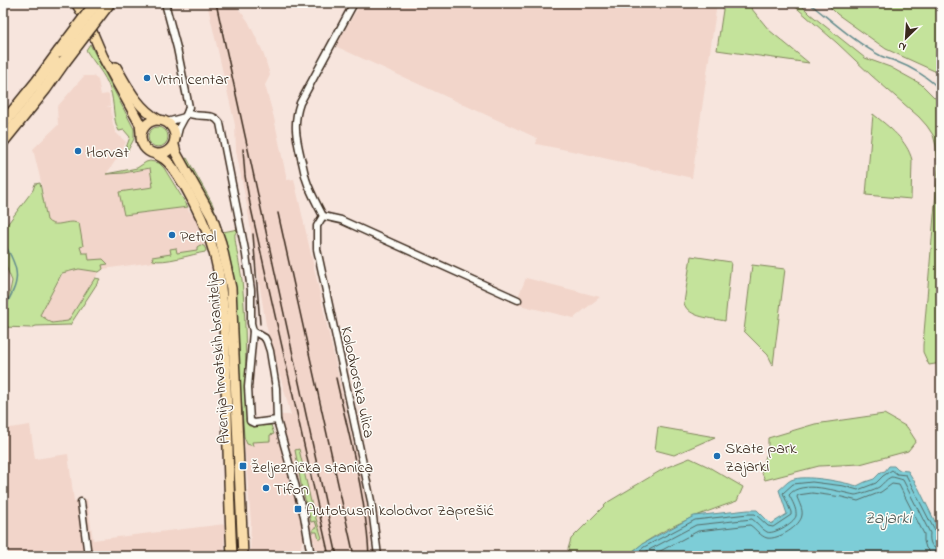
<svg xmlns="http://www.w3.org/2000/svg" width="944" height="559" font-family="'Indie Flower',sans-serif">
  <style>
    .built { fill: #f2d5ca }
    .green { fill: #c4e39b; stroke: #80865c }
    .water { fill: #7dcdd7; stroke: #638c8d }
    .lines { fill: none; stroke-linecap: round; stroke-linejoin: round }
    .shore { stroke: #556b68; stroke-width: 1 }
    .stream { stroke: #638c8d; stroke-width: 1.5 }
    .minor-casing { stroke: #3b2a1e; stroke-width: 9 }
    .primary-casing { stroke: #3b2a1e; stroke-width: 12 }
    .motorway-casing { stroke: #3b2a1e; stroke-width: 14 }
    .minor { stroke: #fdfcf7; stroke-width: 6 }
    .primary { stroke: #f9ddab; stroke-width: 9 }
    .motorway { stroke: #f9ddab; stroke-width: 11 }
    .rail { stroke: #3b2a1e; stroke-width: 1.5 }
    .motorway-bridge-casing { stroke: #3b2a1e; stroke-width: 14; stroke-linecap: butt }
    .motorway-bridge { stroke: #f9ddab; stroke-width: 11 }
    .poi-dot { fill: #1f6fb2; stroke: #fdfcf7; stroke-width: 1.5 }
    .labels { text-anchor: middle; stroke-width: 3; stroke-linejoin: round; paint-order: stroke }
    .poi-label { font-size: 16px; fill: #3b2a1e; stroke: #fdfcf7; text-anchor: start }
    .street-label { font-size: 16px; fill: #3b2a1e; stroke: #fdfcf7 }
    .water-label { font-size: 17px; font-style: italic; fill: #4f5b56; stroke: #fdfcf7 }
  </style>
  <rect width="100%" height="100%" fill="#f7e5dd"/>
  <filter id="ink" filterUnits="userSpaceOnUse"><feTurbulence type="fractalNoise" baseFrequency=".025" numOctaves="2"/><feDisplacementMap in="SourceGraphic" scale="8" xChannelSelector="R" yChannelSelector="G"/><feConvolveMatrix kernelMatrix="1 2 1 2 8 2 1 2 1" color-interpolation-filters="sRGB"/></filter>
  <g filter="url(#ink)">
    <g class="built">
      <polygon points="207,3 234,3 248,21 263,52 270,75 265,85 274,118 287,180 294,179 363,485 371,523 371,556 315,556 314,541 302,541 301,548 302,556 250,556 251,522 243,426 266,425 274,434 283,428 281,415 291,415 266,325 247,206 236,151 235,125"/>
      <polygon points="361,3 717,3 692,178 577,152 536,144 537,138 335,46"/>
      <polygon points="84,76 93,76 98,80 101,95 109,94 110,106 106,107 111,107 112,119 115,132 126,142 120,154 107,173 124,173 150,168 154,187 123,212 124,215 188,207 188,210 196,216 203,234 207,251 174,259 103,269 81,264 55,225 50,223 47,220 41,182 33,149 58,125 57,107"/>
      <polygon points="79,269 99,272 68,321 52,323 39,315 63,273"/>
      <polygon points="526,278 600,297 574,318 515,304"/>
      <polygon points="30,425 35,459 68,454 74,501 87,499 93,540 225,524 224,556 3,556 3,429"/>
    </g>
    <g class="green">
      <polygon points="724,3 747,3 769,30 809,63 717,50"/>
      <polygon points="791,3 799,3 810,14 865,58 890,67 921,84 941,104 941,363 929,365 923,352 923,345 938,168 936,146 933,135 927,126 919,117 872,76 837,43"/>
      <polygon points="826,3 941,3 941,74 886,49 837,14"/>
      <path d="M90,44L134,129V139L127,152L126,151V148L130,137L124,130L119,131C112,119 115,103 110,89C105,74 94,63 86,50Z"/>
      <path d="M873,114C889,127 907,140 912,160L911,199L866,195Z"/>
      <circle cx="158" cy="137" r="10"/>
      <path d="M187,158L212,203L223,232L238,229C237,231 236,232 235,234C234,239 241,272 242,280C247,328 245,376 247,424L249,426L271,425L274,434L270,435V441L252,442L253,446L247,444L244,437L242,409L239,392L237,331L211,207L185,159Z"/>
      <polygon points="150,161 159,163 164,168 188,207 124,215 119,192 153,187 150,168 124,173 106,174 137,168 146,162"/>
      <polygon points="178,162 205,210 217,242 227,281 239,556 238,556 234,515 232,419 224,282 175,164"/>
      <path d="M40,183L47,220C54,228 63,222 72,222C74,222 76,223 79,223L83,246L80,247L82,253H88L89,260L103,259L108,264L102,265L103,269L99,272L79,269L62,273L40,315L52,323L68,321L95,278L100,279L70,325L36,326L31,328L3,327V297H7L8,301L12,281L3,259V230L33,190L35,184Z"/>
      <path d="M200,245L204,246L206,250L205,252C193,254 163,264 153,260L152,257L171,254L170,249L176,248L177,253L197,250V247Z"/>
      <path d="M691,256L731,262L725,321C712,318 688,318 684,303Z"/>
      <polygon points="752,265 785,269 773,365 768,355 744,331"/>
      <polygon points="884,414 907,427 916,441 908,451 860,464 819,466 765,480 761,471 768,450 768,438 815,424"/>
      <polygon points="658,427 715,437 674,455 655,450"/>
      <polygon points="299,449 311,502 322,538 319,540 317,532 313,532 313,529 317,527 315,521 311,522 301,484 295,450"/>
      <path d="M690,458L707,466L743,487L737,501C697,515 660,528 627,556H566L571,539L608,502L665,468Z"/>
    </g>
    <path class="water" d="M889,466H894L898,470L908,471L919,489L941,534V537L938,538L941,547V556H627L642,544L694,516L748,510H757L771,524L787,514L779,490C783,487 787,482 791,480C805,474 843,482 857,486L865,482L874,479L881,472L885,471Z"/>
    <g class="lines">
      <g class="shore">
        <path d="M633,556L644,547L695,520L748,514H755L768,526L773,527L791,515V512L783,493L793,484L812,482L844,486L858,490L876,483L883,476L892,470L897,474L906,475L936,533C935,538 933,545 941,545"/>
        <path d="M641,556L647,551L696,525L752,519C757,522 761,529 767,532C773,535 794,523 796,516C797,509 792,501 789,495C801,479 839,492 855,495C858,495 876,489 879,487C883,484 886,479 891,477C894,477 900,479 903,480L930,533C929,542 931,549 941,550"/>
        <path d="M651,556L698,531L750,525C756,529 760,536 767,538C778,540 801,526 802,515C803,509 799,503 797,497L798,495L812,493L842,497L858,501L881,492L892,484L899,485L924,534V541L926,548L932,554L939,556"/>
      </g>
      <g class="stream">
        <path d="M809,3C832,21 855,42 881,56C885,58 890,59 895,61C911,67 930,78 941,91"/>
        <path d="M3,241C21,273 21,279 3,310"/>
        <polyline points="941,394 938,403 941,425"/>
      </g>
      <defs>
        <g id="minor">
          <polyline points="165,3 177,48 189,107 187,113 179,128 176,140"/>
          <path d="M354,3L300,103C293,123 296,137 301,158C303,165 304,172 306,179C310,192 317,204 323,216L317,226V249L371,501L378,556"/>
          <path d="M187,113C200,119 212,111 220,123L246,255L251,290V323L253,331L248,387L250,421L254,423L277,420"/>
          <polyline points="167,122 185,117"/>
          <polyline points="323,216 341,220 518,300"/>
          <polyline points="253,331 265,338 267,342 270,351 276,388 277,420 304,516 311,556"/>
          <polyline points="81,502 88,556"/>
        </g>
        <g id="primary">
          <polyline points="76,3 88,22 103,57 140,124 141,133"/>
          <path d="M116,67C127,86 138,109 159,120"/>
          <circle cx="158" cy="137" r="17"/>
          <polyline points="174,145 176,153 212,217 221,243 231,288 243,556"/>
          <path d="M157,155C171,160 178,176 186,188C196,206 205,224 211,243C226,288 224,337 226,384C228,441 229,499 232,556"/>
        </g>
        <g id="motorway">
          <polyline points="3,124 37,82 59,52"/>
          <polyline points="3,141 45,89 64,62"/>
        </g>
      </defs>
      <use href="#minor" class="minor-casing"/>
      <use href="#primary" class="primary-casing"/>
      <use href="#motorway" class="motorway-casing"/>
      <use href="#minor" class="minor"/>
      <use href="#primary" class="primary"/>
      <use href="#motorway" class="motorway"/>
      <g class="rail">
        <polyline points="216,3 337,556"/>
        <polyline points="243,149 245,176 250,204 329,556"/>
        <polyline points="278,213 354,556"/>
        <polyline points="253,234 260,324"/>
        <path d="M336,378C349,437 366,495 369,556"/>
      </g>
      <defs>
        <g id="motorway-bridge">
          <polyline points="59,52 96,3"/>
          <polyline points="64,62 109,3"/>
        </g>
      </defs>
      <use href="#motorway-bridge" class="motorway-bridge-casing"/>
      <use href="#motorway-bridge" class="motorway-bridge"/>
    </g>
  </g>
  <g class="poi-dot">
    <circle cx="147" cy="78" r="4"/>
    <circle cx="78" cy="151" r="4"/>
    <circle cx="172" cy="235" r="4"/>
    <circle cx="717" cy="456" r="4"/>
    <rect x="239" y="462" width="8" height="8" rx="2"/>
    <circle cx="266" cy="488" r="4"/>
    <rect x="294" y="505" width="8" height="8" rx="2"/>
  </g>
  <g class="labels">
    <g class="poi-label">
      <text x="155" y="84">Vrtni centar</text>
      <text x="86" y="157">Horvat</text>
      <text x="180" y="241">Petrol</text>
      <text x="725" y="453">Skate park<tspan x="725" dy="18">Zajarki</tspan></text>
      <text x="251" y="472">Željeznička stanica</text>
      <text x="274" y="494">Tifon</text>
      <text x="306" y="515">Autobusni kolodvor Zaprešić</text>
    </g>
    <g class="street-label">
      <text transform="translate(217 358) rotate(-94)" y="6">Avenija hrvatskih branitelja</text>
      <text transform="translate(359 382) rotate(78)" y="6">Kolodvorska ulica</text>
    </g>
    <g class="water-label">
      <text x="888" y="523">Zajarki</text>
    </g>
  </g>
  <rect width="944" height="559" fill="none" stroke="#fdfcf7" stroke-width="16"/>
  <rect x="8" y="8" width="928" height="543" fill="none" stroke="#3b2a1e" stroke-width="1.5" filter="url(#ink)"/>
  <g transform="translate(906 38) rotate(205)" stroke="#fdfcf7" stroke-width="3" paint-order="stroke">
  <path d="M0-3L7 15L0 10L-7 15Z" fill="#3b2a1e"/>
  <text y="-6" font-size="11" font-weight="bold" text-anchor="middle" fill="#3b2a1e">N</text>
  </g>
</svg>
